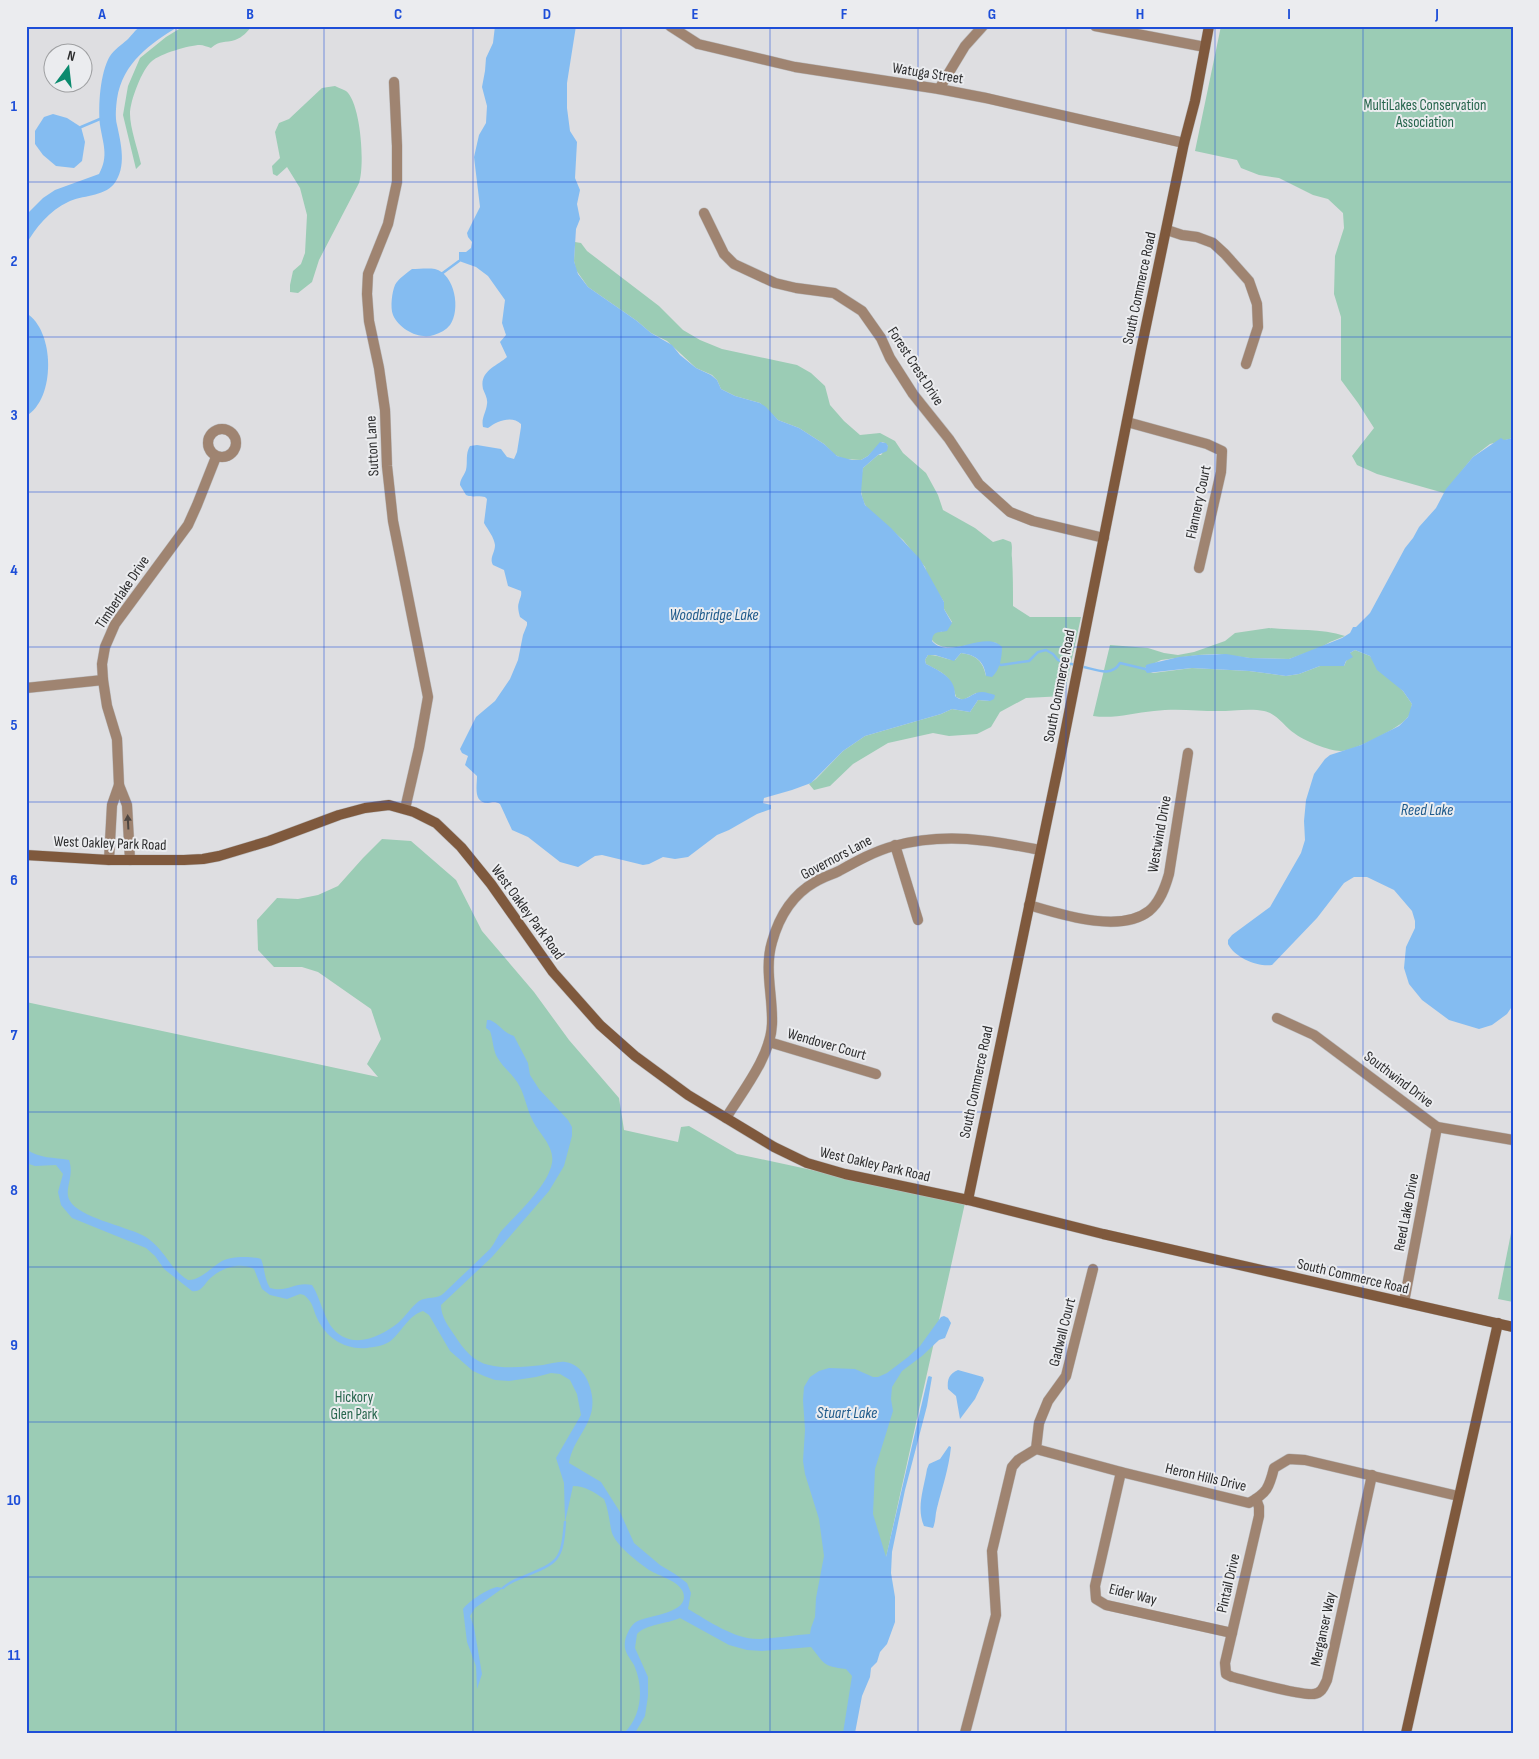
<svg xmlns="http://www.w3.org/2000/svg" width="1539" height="1759" font-family="'Sofia Sans Condensed',sans-serif">
  <style>
    .green { fill: #9bccb5 }
    .water { fill: #84bcf1 }
    .lines { fill: none; stroke-linecap: round; stroke-linejoin: round }
    .stream { stroke: #84bcf1; stroke-width: 2.5 }
    .street-casing { stroke: #bbbbbd; stroke-width: 11 }
    .secondary-casing { stroke: #bbbbbd; stroke-width: 11 }
    .street { stroke: #9f8471; stroke-width: 10 }
    .secondary { stroke: #7f593d; stroke-width: 10 }
    .oneway { fill: #4f4742 }
    .grid { fill: none; stroke: #1d4ed8; stroke-width: 1; stroke-opacity: 0.55 }
    .labels { text-anchor: middle; stroke-width: 4; stroke-linejoin: round; paint-order: stroke }
    .street-label { font-size: 15px; fill: #2d2d2e; stroke: #ebecef }
    .park-label { font-size: 15px; fill: #27654d; stroke: #ebecef }
    .water-label { font-size: 16px; font-style: italic; fill: #1e5a8b; stroke: #ebecef }
    .neatline { fill: none; stroke: #1d4ed8; stroke-width: 2 }
    .grid-label { font-size: 16px; text-anchor: middle; font-weight: bold; fill: #1d4ed8 }
  </style>
  <rect width="100%" height="100%" fill="#dedee1"/>
  <g class="green">
    <path d="M184,26H252C247,32 243,37 235,40C225,43 220,40 211,48C208,47 203,45 200,45C189,45 160,54 152,61C142,69 130,101 130,114C130,128 138,150 141,164L136,169L123,115L128,86L140,58L166,37Z"/>
    <polygon points="1221,26 1513,26 1513,438 1490,444 1473,457 1444,493 1377,474 1357,465 1352,456 1374,428 1358,403 1341,380 1341,317 1334,294 1335,256 1344,228 1343,213 1328,199 1313,195 1279,178 1259,175 1241,168 1237,160 1195,151"/>
    <path d="M335,86C338,88 343,89 346,91C361,103 365,166 359,183L319,260L312,282L298,293L290,292V285L293,271L301,264L305,253L307,215L300,188L287,167L277,176L273,174L272,166L280,158L275,132L279,123L289,119L322,88Z"/>
    <path d="M575,242L581,243L587,251L659,306L683,330L700,340L722,349L797,365L811,373L825,386L830,405L844,421L860,435L880,433L895,441L903,453L926,473L938,495L943,510L975,528L993,542L1003,539L1011,542C1013,548 1011,552 1012,558C1013,574 1013,590 1013,606L1030,617H1081L1064,696L1026,698L1000,712L991,727L977,734L949,736L933,733L888,743L853,764L830,786L814,790L809,784L816,779L843,751L865,736L941,714L952,709L970,712L978,700L990,701L976,693L963,700L956,697C951,676 945,674 926,664L925,660L928,655C937,654 946,660 955,660L961,653C976,655 983,661 986,676L997,643C978,638 946,657 932,640V635L935,632H941L952,622L944,609V602L928,577L925,567L903,540L868,509C859,498 860,482 863,468L878,455H881L888,446L885,443L882,442L868,456L861,460L844,459L835,455L824,444L799,428L778,420L760,403L735,396L721,389L717,380L712,375L696,368L667,341L651,333L637,321L588,287L576,270L574,261Z"/>
    <path d="M1269,628C1294,631 1321,628 1345,636L1330,642L1320,648L1289,659L1250,658L1217,654L1198,655L1161,660L1145,668V670L1153,673L1192,668L1249,671L1286,676L1299,674L1320,666H1344L1350,653L1355,650L1370,656L1403,691L1412,704C1411,709 1411,714 1407,718C1400,728 1352,752 1340,751C1330,751 1302,740 1294,733C1285,727 1276,713 1264,711C1251,708 1232,711 1218,711C1197,711 1176,708 1154,711C1133,713 1114,719 1093,716L1110,645L1148,648L1164,653L1178,655L1194,652L1225,641L1235,633Z"/>
    <polygon points="382,839 411,841 456,880 482,931 534,992 569,1040 619,1098 624,1130 678,1142 681,1127 689,1126 737,1154 965,1203 847,1733 26,1733 26,1002 378,1077 367,1064 381,1039 371,1009 318,972 302,967 274,967 258,950 257,920 277,898 298,899 318,895 338,886 363,858"/>
    <polygon points="1513,1223 1513,1302 1498,1299"/>
  </g>
  <g class="water">
    <path d="M141,26H179C150,44 123,62 117,99C116,107 115,117 117,125C121,144 127,167 114,184C103,197 82,195 68,202C50,210 35,228 26,245V215L43,198L55,190L99,174C109,156 103,144 100,125C98,106 100,73 110,56C115,49 121,45 127,40C132,35 135,30 141,26Z"/>
    <path d="M495,26H576L567,83V108L570,131L577,142L575,178L580,190L577,204L580,219L576,229L574,261L578,274L588,287L637,321L651,333L672,345L680,355L696,368L711,375L717,380L721,389L735,396L760,403L766,407L778,420L799,428L824,444L837,456L852,460H861L868,456L880,442L886,443L888,446L887,451L878,455L863,468L861,493L865,505L891,528L920,559L944,602V609L952,623L947,631C939,633 933,630 932,641C949,661 985,629 1002,647C1002,657 1000,670 992,677L986,676C984,661 976,655 961,653L954,661L935,655H928L925,660L926,664C940,671 956,678 955,696C965,705 971,692 982,692C986,692 991,694 995,695L994,699L990,701L978,700L970,712L952,709L941,714L865,736L843,751L811,783L792,790L764,798L763,803L771,805V809L757,814L729,830L717,835L688,857L675,859L663,857L649,864L643,865L602,855L595,856L578,867L560,862L528,837L512,830L500,804C495,801 493,802 488,803C473,803 477,786 477,776L465,765L468,756L462,753L460,749L476,717L495,701L510,679L518,660L523,635L527,625V622L520,617C519,613 517,607 519,602C520,597 522,596 521,591L508,586L504,570L493,565C489,558 495,553 495,545C494,537 488,530 484,523L487,499L485,497C478,495 473,498 466,495L460,485C460,479 464,476 466,470C468,462 465,454 470,446L477,445L501,449L507,457L514,459L517,452L521,427V424C512,415 497,421 488,428L483,427C481,418 486,413 487,404C488,399 485,394 483,389C479,371 497,366 507,357L500,342L506,335L502,323L505,300L488,276L476,267L459,261V252H466L471,248L472,242L468,237L467,233L480,207L474,157L479,135L486,123L487,106L482,87L485,71L486,58L493,43Z"/>
    <polygon points="53,114 67,118 81,127 85,142 82,161 74,168 56,166 43,155 35,144 35,131 44,117"/>
    <path d="M412,269C419,269 428,268 435,269C455,274 461,310 450,325C446,330 440,333 434,335C419,340 399,329 393,315C390,307 392,292 395,285C398,279 407,273 412,269Z"/>
    <path d="M26,313C55,330 56,399 26,416Z"/>
    <path d="M1501,438L1504,440L1513,438V1005L1507,1014L1492,1025L1479,1029L1449,1020L1422,1000L1409,984L1404,968L1406,947L1415,928V921L1412,911L1394,890L1367,877H1354L1344,883L1317,918L1272,965C1258,967 1235,958 1228,944V940L1232,935L1270,907L1301,853L1305,840L1304,821L1306,800L1314,774L1325,759L1330,755L1361,745L1399,726L1408,717L1412,704L1403,691L1377,670L1370,656L1355,650L1350,653L1353,657L1346,661L1344,666H1320L1299,674L1286,676L1249,671L1192,668L1147,673L1145,670L1146,665L1149,664L1179,657L1198,655L1226,654L1250,658L1289,659L1342,638L1350,633L1353,627H1356L1370,613L1405,548L1413,538L1419,527L1436,508L1446,489L1473,457Z"/>
    <path d="M487,1020H490C501,1025 502,1032 514,1036L528,1063L530,1075L539,1089L568,1120L572,1127V1136L564,1166L549,1191L492,1257L441,1305C441,1317 449,1327 455,1336C463,1349 474,1362 489,1365C505,1369 526,1367 543,1365C550,1364 559,1361 565,1362C582,1364 590,1382 592,1396C596,1424 573,1437 569,1463L601,1482L620,1512L634,1543L660,1565L675,1574L687,1583L691,1593L688,1609C709,1621 735,1640 760,1639C777,1638 794,1635 810,1634L811,1628L815,1617L816,1598L824,1556L819,1519L805,1474L803,1461L805,1430L803,1400L804,1387L810,1377L819,1371L829,1368L855,1369L873,1377H878L887,1373L908,1357L920,1346L941,1317L944,1316L948,1318L951,1323L945,1338L939,1340L922,1356L902,1371L892,1387L891,1399L893,1411L875,1469L873,1514L886,1557L928,1377L929,1376L932,1377L927,1406L905,1490L892,1552L891,1573L895,1597V1622L887,1644L880,1652L877,1662L871,1668L870,1677L862,1696L855,1733H843L852,1676L846,1669C822,1666 825,1664 811,1647L762,1651L747,1650L729,1645L680,1618C667,1624 646,1624 637,1634L635,1648L648,1677V1696L645,1716L635,1733H624C642,1716 644,1687 634,1665C628,1655 622,1650 626,1637C628,1632 631,1625 636,1622C647,1615 691,1614 683,1592C679,1581 659,1576 649,1570C637,1561 613,1544 611,1529C609,1518 608,1508 604,1499C594,1492 585,1486 573,1486L565,1522L564,1483L556,1458L581,1415L577,1394L570,1380L560,1374L551,1373L536,1377L509,1381L495,1380L484,1376L473,1371L450,1351L429,1315L423,1311C408,1315 401,1334 389,1342C383,1346 373,1347 367,1348C345,1350 326,1338 317,1318C312,1307 314,1304 304,1295L300,1294L287,1299L270,1295L262,1289L254,1269C241,1262 224,1267 213,1276C205,1281 203,1293 192,1291L164,1269L155,1256L146,1248L72,1218L61,1205L58,1192L63,1174L56,1165L35,1166L26,1163V1149C40,1159 53,1157 69,1160C75,1177 63,1190 70,1201C79,1217 124,1226 142,1235C165,1247 168,1268 188,1280C199,1281 212,1267 222,1261C232,1256 250,1256 261,1259C265,1269 264,1278 270,1288C288,1293 295,1281 312,1285C323,1301 324,1330 346,1338C363,1345 384,1334 398,1323C406,1316 411,1307 419,1301C427,1296 437,1300 444,1293C459,1278 475,1264 490,1249C496,1242 498,1233 505,1227C520,1211 548,1185 552,1163C555,1146 538,1133 532,1119C527,1109 525,1097 520,1087C515,1076 503,1068 497,1057C493,1050 493,1039 490,1031L486,1028Z"/>
    <path d="M958,1370L983,1377L984,1380L975,1399L960,1419L956,1396L948,1389C947,1379 949,1374 958,1370Z"/>
    <path d="M949,1446L951,1447C949,1468 942,1488 937,1508C935,1515 936,1521 933,1528L924,1526C916,1508 924,1488 927,1469L929,1464L940,1459Z"/>
    <path d="M497,1587L503,1588L475,1608L470,1616L474,1627L482,1674L477,1689L476,1666L467,1642L463,1609C469,1601 487,1589 497,1587Z"/>
  </g>
  <g class="lines">
    <g class="stream">
      <polyline points="81,127 100,119"/>
      <polyline points="440,275 459,261"/>
      <polyline points="999,664 1001,665 1029,661 1038,652 1046,650 1053,654 1058,660 1075,665"/>
      <path d="M1080,666C1095,669 1111,678 1120,663L1145,669"/>
      <path d="M503,1588C509,1582 515,1580 523,1577C559,1562 562,1561 565,1522"/>
    </g>
    <defs>
      <g id="street">
        <polyline points="670,26 698,44 795,67 939,89 986,98 1184,143"/>
        <polyline points="1095,26 1205,47"/>
        <polyline points="394,82 397,146 397,182 388,224 368,274 367,294 369,321 379,368 385,410 387,466 393,521 428,697 419,748 405,809"/>
        <polyline points="939,89 965,46 983,26"/>
        <polyline points="704,213 724,254 734,264 775,283 796,288 834,293 862,311 881,338 890,358 913,394 949,439 979,484 1010,512 1033,521 1104,538"/>
        <polyline points="1167,230 1182,235 1197,237 1213,243 1225,254 1249,281 1257,304 1258,327 1246,364"/>
        <polyline points="1127,422 1207,444 1222,451 1221,472 1199,568"/>
        <circle cx="222" cy="443" r="14"/>
        <polyline points="26,688 103,680"/>
        <polyline points="895,845 918,920"/>
        <polyline points="109,860 112,805 119,785"/>
        <polyline points="130,860 127,805 119,785 117,739 107,706 103,680 102,664 105,647 115,624 188,525 197,505 216,457"/>
        <path d="M1029,905C1060,914 1120,934 1149,911C1160,902 1165,888 1169,874L1188,753"/>
        <polyline points="1277,1018 1314,1035 1437,1127 1513,1140"/>
        <polyline points="769,1042 876,1074"/>
        <path d="M726,1118C742,1092 771,1056 772,1024C773,996 764,969 772,942C779,917 792,895 815,882C823,877 831,875 839,871C857,861 875,851 894,846C945,832 990,840 1040,850"/>
        <path d="M1093,1269L1066,1376L1048,1401L1039,1423L1036,1449L1121,1472L1249,1503C1267,1493 1269,1488 1274,1468L1289,1459L1305,1460L1458,1496"/>
        <polyline points="1404,1302 1437,1127"/>
        <polyline points="1121,1472 1095,1586 1096,1599 1106,1605 1232,1633"/>
        <path d="M1256,1499L1259,1507V1516L1225,1663L1226,1674L1232,1677C1249,1681 1300,1696 1314,1694C1322,1693 1324,1686 1327,1680L1372,1475"/>
        <polyline points="965,1733 996,1615 992,1551 1012,1467 1018,1460 1036,1449"/>
      </g>
      <g id="secondary">
        <polyline points="26,855 109,860 184,860 203,859 219,856 269,841 339,815 365,808 389,805 414,812 436,823 461,847 491,884 553,972 600,1025 635,1056 688,1095 774,1147 807,1163 845,1174 968,1200 1103,1234 1513,1327"/>
        <polyline points="968,1200 1060,758 1141,350 1184,143 1195,101 1209,26"/>
        <polyline points="1406,1733 1498,1323"/>
      </g>
    </defs>
    <use href="#street" class="street-casing"/>
    <use href="#secondary" class="secondary-casing"/>
    <use href="#street" class="street"/>
    <use href="#secondary" class="secondary"/>
  </g>
  <defs><path id="oneway-solid" d="M-6-.8H1V-3.2L6.5 0L1 3.2V.8H-6Z" transform="scale(1.25)"/></defs>
  <use class="oneway" href="#oneway-solid" transform="translate(128 822) rotate(-93)"/>
  <path class="grid" d="M176,26V1733M324,26V1733M473,26V1733M621,26V1733M770,26V1733M918,26V1733M1066,26V1733M1215,26V1733M1363,26V1733M26,182H1513M26,337H1513M26,492H1513M26,647H1513M26,802H1513M26,957H1513M26,1112H1513M26,1267H1513M26,1422H1513M26,1577H1513"/>
  <g class="labels">
    <g class="street-label">
      <text transform="translate(928 73) rotate(9)" y="5">Watuga Street</text>
      <text transform="translate(1139 288) rotate(-78)" y="5">South Commerce Road</text>
      <text transform="translate(916 366) rotate(57)" y="5">Forest Crest Drive</text>
      <text transform="translate(372 446) rotate(-93)" y="5">Sutton Lane</text>
      <text transform="translate(1198 502) rotate(-78)" y="5">Flannery Court</text>
      <text transform="translate(122 592) rotate(-56)" y="5">Timberlake Drive</text>
      <text transform="translate(1059 686) rotate(-79)" y="5">South Commerce Road</text>
      <text transform="translate(1159 834) rotate(-80)" y="5">Westwind Drive</text>
      <text transform="translate(110 843) rotate(2)" y="5">West Oakley Park Road</text>
      <text transform="translate(836 857) rotate(-28)" y="5">Governors Lane</text>
      <text transform="translate(528 912) rotate(54)" y="5">West Oakley Park Road</text>
      <text transform="translate(827 1044) rotate(16)" y="5">Wendover Court</text>
      <text transform="translate(1399 1079) rotate(37)" y="5">Southwind Drive</text>
      <text transform="translate(976 1082) rotate(-78)" y="5">South Commerce Road</text>
      <text transform="translate(875 1164) rotate(13)" y="5">West Oakley Park Road</text>
      <text transform="translate(1406 1212) rotate(-79)" y="5">Reed Lake Drive</text>
      <text transform="translate(1353 1276) rotate(13)" y="5">South Commerce Road</text>
      <text transform="translate(1062 1332) rotate(-76)" y="5">Gadwall Court</text>
      <text transform="translate(1206 1477) rotate(13)" y="5">Heron Hills Drive</text>
      <text transform="translate(1228 1583) rotate(-77)" y="5">Pintail Drive</text>
      <text transform="translate(1133 1594) rotate(14)" y="5">Eider Way</text>
      <text transform="translate(1323 1629) rotate(-78)" y="5">Merganser Way</text>
    </g>
    <g class="park-label">
      <text x="1425" y="110">MultiLakes Conservation<tspan x="1425" dy="17">Association</tspan></text>
      <text x="354" y="1402">Hickory<tspan x="354" dy="17">Glen Park</tspan></text>
    </g>
    <g class="water-label">
      <text x="714" y="620">Woodbridge Lake</text>
      <text x="1427" y="815">Reed Lake</text>
      <text x="847" y="1418">Stuart Lake</text>
    </g>
  </g>
  <rect width="1539" height="1759" fill="none" stroke="#ebecef" stroke-width="55"/>
  <g transform="translate(68 68) rotate(15)"><circle r="24" fill="#ebecef" stroke="#9fa0a2"/>
  <path d="M0-4L9 19L0 12L-9 19Z" fill="#0a8a6e"/>
  <text y="-8" font-size="14" font-weight="bold" text-anchor="middle" fill="#2d2d2e">N</text>
  </g>
  <rect x="28" y="28" width="1484" height="1704" class="neatline"/>
  <g class="grid-label">
    <text x="102" y="19">A</text>
    <text x="250" y="19">B</text>
    <text x="398" y="19">C</text>
    <text x="547" y="19">D</text>
    <text x="695" y="19">E</text>
    <text x="844" y="19">F</text>
    <text x="992" y="19">G</text>
    <text x="1140" y="19">H</text>
    <text x="1289" y="19">I</text>
    <text x="1437" y="19">J</text>
    <text x="14" y="111">1</text>
    <text x="14" y="266">2</text>
    <text x="14" y="420">3</text>
    <text x="14" y="575">4</text>
    <text x="14" y="730">5</text>
    <text x="14" y="885">6</text>
    <text x="14" y="1040">7</text>
    <text x="14" y="1195">8</text>
    <text x="14" y="1350">9</text>
    <text x="14" y="1505">10</text>
    <text x="14" y="1660">11</text>
  </g>
</svg>
